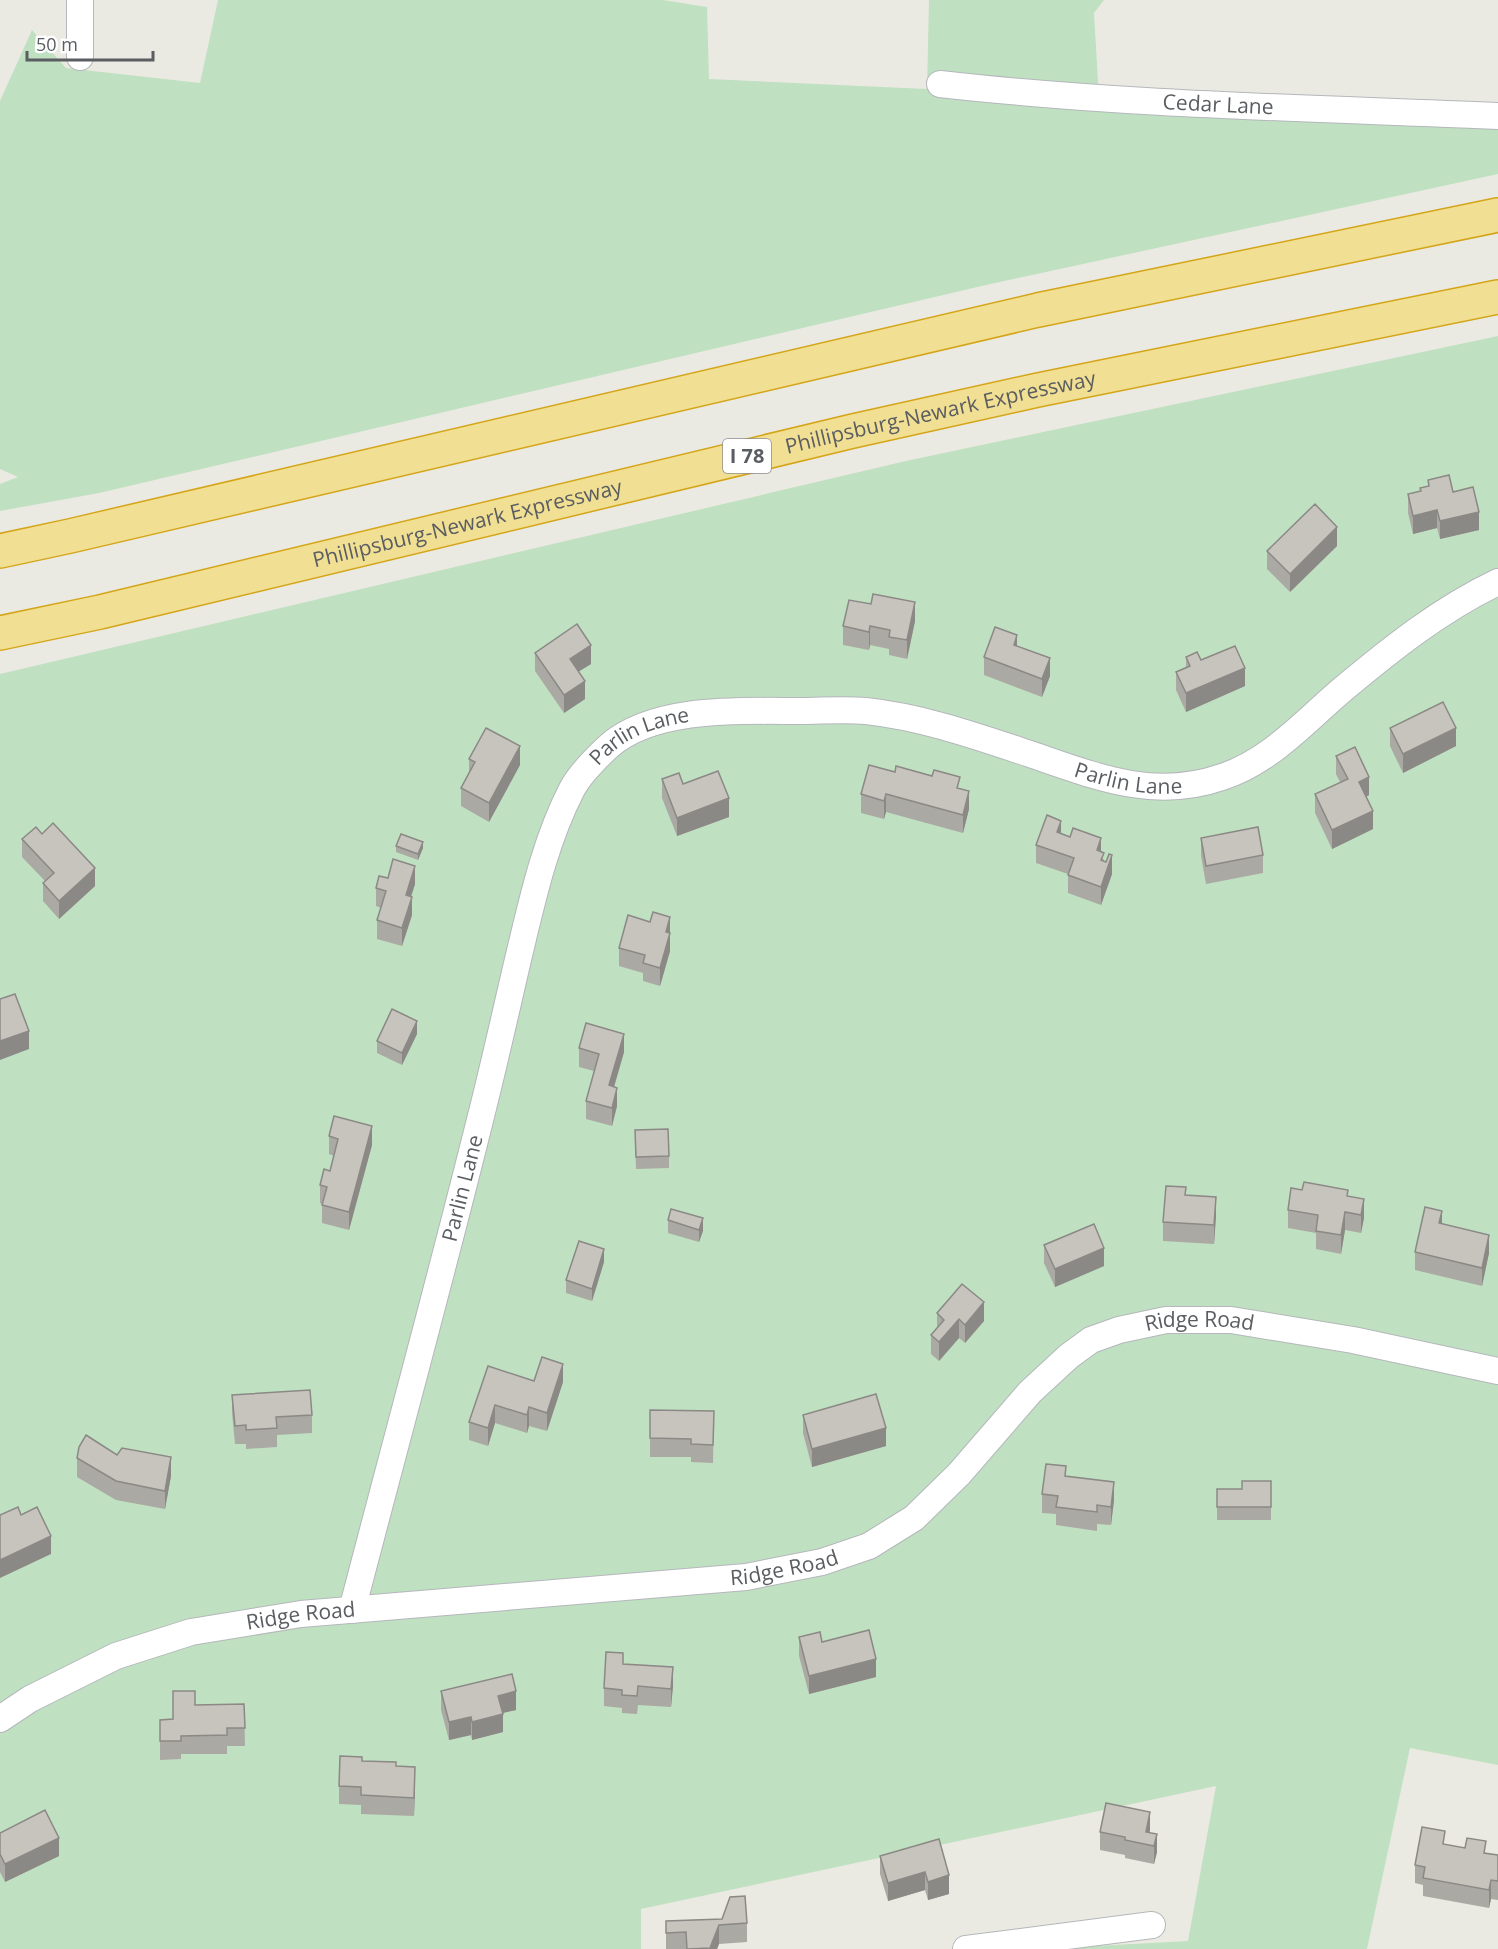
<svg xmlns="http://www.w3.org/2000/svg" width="1498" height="1949" font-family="'Open Sans',sans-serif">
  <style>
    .green { fill: #c0e0c2 }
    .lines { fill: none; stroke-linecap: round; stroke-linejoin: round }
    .minor-casing { stroke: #b4b7bb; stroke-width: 28 }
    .highway-casing { stroke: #d4a519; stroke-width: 36 }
    .minor { stroke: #fff; stroke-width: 26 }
    .highway { stroke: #f1df93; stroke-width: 33 }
    .wall { fill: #aba9a3 }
    .shaded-wall { fill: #8b8985 }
    .building { fill: #c7c4be; stroke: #8b8985; stroke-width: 1.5 }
    .labels { text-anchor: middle; stroke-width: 5; stroke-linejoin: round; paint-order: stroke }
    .shield { fill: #fff; stroke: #8c8e90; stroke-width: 1.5 }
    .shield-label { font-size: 20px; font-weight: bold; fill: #5a5d61 }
    .street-label { font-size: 21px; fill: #5a5d61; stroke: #fff }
  </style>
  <rect width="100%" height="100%" fill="#ebeae2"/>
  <g class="green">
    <polygon points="218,0 663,0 707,7 709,79 927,89 929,0 1104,0 1094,13 1099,98 1498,104 1498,174 986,285 99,493 0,511 0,484 18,477 0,469 0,101 32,30 66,68 200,83"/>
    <polygon points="1498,336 1498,1765 1410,1748 1367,1949 1040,1949 1188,1941 1216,1786 641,1909 641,1949 0,1949 0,674 906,461"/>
  </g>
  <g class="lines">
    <defs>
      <g id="minor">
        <polyline points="80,57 80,0"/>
        <path id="s1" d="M940,84C1125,105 1312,108 1498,116"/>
        <path id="s2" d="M352,1610C395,1445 440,1281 481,1116C495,1061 507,1006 520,951C533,897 546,839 572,789C580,774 596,758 609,746C655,706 741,711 800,711C821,711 844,709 866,711C922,717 976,736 1030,754C1095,776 1153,801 1222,777C1271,761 1305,721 1343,689C1391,649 1441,609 1498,582"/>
        <path id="s3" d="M0,1719L30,1699L116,1656L191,1632L301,1614L746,1577L822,1562L869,1546L914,1518L959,1474L1030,1392L1069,1356L1091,1340L1119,1330L1166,1320H1231L1353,1340L1498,1371"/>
        <polyline points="966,1949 1152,1925"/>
      </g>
      <g id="highway">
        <polyline points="0,551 70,536 1038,310 1498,215"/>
        <path id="s4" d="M0,633L100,612L853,431L1038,390L1498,297"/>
      </g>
    </defs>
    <use href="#minor" class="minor-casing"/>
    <use href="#highway" class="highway-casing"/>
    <use href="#minor" class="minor"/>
    <use href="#highway" class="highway"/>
  </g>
  <g class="wall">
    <polygon points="1428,480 1453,492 1479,530 1440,539 1437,528 1413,534 1408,513 1408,494 1420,491 1420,488 1428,486"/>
    <polygon points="1337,546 1290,592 1267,569 1267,551"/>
    <polygon points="871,604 915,621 907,659 889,655 889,649 870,645 869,650 843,645 843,626"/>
    <polygon points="1017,646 1050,676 1042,697 984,675 984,657"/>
    <polygon points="535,653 591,664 579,671 585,699 564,713 535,671"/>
    <polygon points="1186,657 1201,660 1245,686 1186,712 1176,690 1176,672 1186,668"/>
    <polygon points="1390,728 1456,746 1403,773 1390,746"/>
    <polygon points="1336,756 1369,795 1366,797 1373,829 1332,849 1315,813 1315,794 1340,782 1336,774"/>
    <polygon points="469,759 520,765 489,822 461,806 461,788 469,772"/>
    <polygon points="895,772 969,809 963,833 886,812 884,819 861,813 861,794"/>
    <polygon points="662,779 683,784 729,817 677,836 662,798"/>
    <polygon points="1061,833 1101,852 1104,861 1112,874 1101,905 1068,893 1068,874 1036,863 1036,845"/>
    <polygon points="1201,838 1263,855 1263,873 1206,884 1201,856"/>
    <polygon points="22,839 95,886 59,919 43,901 43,883 45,881 22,857"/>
    <polygon points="396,846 423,848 418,860 396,852"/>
    <polygon points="388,878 415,884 411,896 412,915 402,946 377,939 377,920 381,908 376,906 376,888"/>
    <polygon points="670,917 670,951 660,986 643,981 643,973 619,966 619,948 650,922"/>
    <polygon points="417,1034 402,1065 377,1053 377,1041"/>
    <polygon points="579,1048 624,1052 614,1087 617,1106 612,1126 586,1119 586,1101 594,1071 579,1067"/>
    <polygon points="635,1130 669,1156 669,1168 636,1169"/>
    <polygon points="329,1136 372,1145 349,1230 322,1223 322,1204 320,1203 320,1185 330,1171 334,1156 329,1154"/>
    <polygon points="1186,1195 1216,1216 1214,1244 1163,1241 1163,1222"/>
    <polygon points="1348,1196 1364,1218 1361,1233 1345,1230 1341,1254 1316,1249 1316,1233 1288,1228 1288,1210"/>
    <polygon points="668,1220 703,1231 699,1242 668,1233"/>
    <polygon points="1442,1224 1489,1253 1482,1286 1415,1270 1415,1252"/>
    <polygon points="1044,1245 1104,1266 1055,1287 1044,1263"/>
    <polygon points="604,1262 592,1301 566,1293 566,1280"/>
    <polygon points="937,1313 984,1321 965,1343 959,1338 939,1361 931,1354 931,1335 937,1328"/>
    <polygon points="488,1366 534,1381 563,1382 547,1431 529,1426 527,1433 495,1423 488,1446 469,1440 469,1422"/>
    <polygon points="232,1395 312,1415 312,1433 277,1435 277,1447 246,1449 246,1444 235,1444 232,1413"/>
    <polygon points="650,1410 714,1411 713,1463 691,1462 691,1457 650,1457"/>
    <polygon points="803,1415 886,1446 812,1467 803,1433"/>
    <polygon points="117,1455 171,1476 165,1509 116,1500 77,1477 77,1458"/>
    <polygon points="1066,1476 1114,1500 1111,1525 1097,1524 1097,1531 1056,1525 1056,1514 1042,1513 1042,1494"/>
    <polygon points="1271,1481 1271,1520 1217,1520 1217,1489 1242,1489"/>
    <polygon points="799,1637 822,1642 876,1677 809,1694 799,1656"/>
    <polygon points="623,1664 673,1686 671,1707 638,1705 637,1714 622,1713 622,1708 604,1706 604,1688"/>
    <polygon points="441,1691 516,1710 503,1713 503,1732 472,1740 471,1735 449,1740 441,1710"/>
    <polygon points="244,1704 245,1746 227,1746 227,1754 181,1754 181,1759 160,1760 160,1720 173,1719 195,1705"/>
    <polygon points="362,1761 396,1766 415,1785 414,1816 361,1814 361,1805 339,1804 339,1786"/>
    <polygon points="1150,1830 1149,1832 1157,1852 1154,1864 1125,1858 1125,1855 1100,1850 1100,1832"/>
    <polygon points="0,1833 59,1856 5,1882 0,1872"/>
    <polygon points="1445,1845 1498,1855 1498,1900 1491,1899 1489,1908 1423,1896 1423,1885 1415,1883 1415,1865"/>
    <polygon points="880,1856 949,1875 949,1894 928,1900 925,1890 888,1901 880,1874"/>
    <polygon points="666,1921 747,1923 747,1942 719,1944 717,1949 666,1949"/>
  </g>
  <g class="shaded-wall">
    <polygon points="1437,510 1437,528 1413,534 1413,516"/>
    <polygon points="1479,512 1479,530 1440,539 1440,521"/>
    <polygon points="1337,527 1337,546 1290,592 1290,574"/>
    <polygon points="915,602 915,621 907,659 907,640"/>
    <polygon points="870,626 870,645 869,650 869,632"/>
    <polygon points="1017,635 1017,654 1014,645"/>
    <polygon points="591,645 591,664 570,677 570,659"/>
    <polygon points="1050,658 1050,676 1042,697 1042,679"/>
    <polygon points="1245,668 1245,686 1186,712 1186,693"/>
    <polygon points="585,681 585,699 564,713 564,695"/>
    <polygon points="1456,728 1456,746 1403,773 1403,754"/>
    <polygon points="520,746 520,765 489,822 489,803"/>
    <polygon points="1369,777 1369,795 1359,801 1359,782"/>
    <polygon points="969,791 969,809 963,833 963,815"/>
    <polygon points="886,794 886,812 884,819 884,801"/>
    <polygon points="729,798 729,817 677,836 677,818"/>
    <polygon points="1373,811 1373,829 1332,849 1332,830"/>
    <polygon points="1061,821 1061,839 1057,832"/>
    <polygon points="1101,838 1101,856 1097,850"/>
    <polygon points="423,842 423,848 418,860 418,854"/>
    <polygon points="1112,855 1112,874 1101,905 1101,887"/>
    <polygon points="415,866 415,884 406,913 406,895"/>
    <polygon points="95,868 95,886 59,919 59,901"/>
    <polygon points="412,897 412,915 402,946 402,928"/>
    <polygon points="670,917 670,951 660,986 660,968 666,932"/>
    <polygon points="417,1021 417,1034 402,1065 402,1053"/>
    <polygon points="29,1031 29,1049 0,1060 0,1041"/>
    <polygon points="624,1034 624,1052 609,1104 609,1085"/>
    <polygon points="617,1088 617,1106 612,1126 612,1108"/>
    <polygon points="372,1126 372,1145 349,1230 349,1212"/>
    <polygon points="1216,1197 1216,1216 1214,1244 1214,1225"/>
    <polygon points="1364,1199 1364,1218 1361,1233 1361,1215"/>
    <polygon points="1442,1211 1442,1229 1439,1223"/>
    <polygon points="1345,1212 1345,1230 1341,1254 1341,1235"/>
    <polygon points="703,1218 703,1231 699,1242 699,1230"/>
    <polygon points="1489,1235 1489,1253 1482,1286 1482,1268"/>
    <polygon points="1104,1248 1104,1266 1055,1287 1055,1269"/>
    <polygon points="604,1249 604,1262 592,1301 592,1289"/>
    <polygon points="984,1302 984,1321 965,1343 965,1325"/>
    <polygon points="959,1319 959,1338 939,1361 939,1342"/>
    <polygon points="563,1364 563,1382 547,1431 547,1413"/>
    <polygon points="495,1405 495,1423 488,1446 488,1428"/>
    <polygon points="529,1407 529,1426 527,1433 527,1415"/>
    <polygon points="886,1428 886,1446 812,1467 812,1449"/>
    <polygon points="171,1457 171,1476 165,1509 165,1491"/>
    <polygon points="1114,1482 1114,1500 1111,1525 1111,1507"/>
    <polygon points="51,1536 51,1554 0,1578 0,1560"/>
    <polygon points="876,1659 876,1677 809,1694 809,1676"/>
    <polygon points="673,1667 673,1686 671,1707 671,1689"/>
    <polygon points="516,1691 516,1710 498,1714 498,1696"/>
    <polygon points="503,1714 503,1732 472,1740 472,1722"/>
    <polygon points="471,1717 471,1735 449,1740 449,1722"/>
    <polygon points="415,1767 415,1785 414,1816 414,1798"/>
    <polygon points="1150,1812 1150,1830 1147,1845 1146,1832"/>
    <polygon points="1157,1834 1157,1852 1154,1864 1154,1846"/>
    <polygon points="59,1838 59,1856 5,1882 5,1864"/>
    <polygon points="925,1872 925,1890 888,1901 888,1883"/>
    <polygon points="949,1875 949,1894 928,1900 928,1882"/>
    <polygon points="1491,1880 1491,1899 1489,1908 1489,1890"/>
    <polygon points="719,1925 719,1944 717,1949 710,1949"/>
  </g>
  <g class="building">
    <polygon points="1449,475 1453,492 1473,487 1479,512 1440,521 1437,510 1413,516 1408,494 1421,491 1420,488 1429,486 1428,480"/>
    <polygon points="1315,504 1337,527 1290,574 1267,551"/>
    <polygon points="873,594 915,602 907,640 889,637 890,630 870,626 869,632 843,626 849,600 871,604"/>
    <polygon points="577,624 591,645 570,659 585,681 564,695 535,653"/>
    <polygon points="995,627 1017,635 1014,645 1050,658 1042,679 984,657"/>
    <polygon points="1235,646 1245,668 1186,693 1176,672 1190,666 1186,657 1197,652 1201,660"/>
    <polygon points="1443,702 1456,728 1403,754 1390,728"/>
    <polygon points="486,728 520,746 489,803 461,788 475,762 469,759"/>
    <polygon points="1355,747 1369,777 1359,782 1373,811 1332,830 1315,794 1348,779 1336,756"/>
    <polygon points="869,765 895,772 896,766 932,776 934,770 960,777 957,788 969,791 963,815 886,794 884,801 861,794"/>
    <polygon points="718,771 729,798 677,818 662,779 679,773 683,784"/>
    <polygon points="1047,815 1061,821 1057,832 1070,837 1073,828 1101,838 1097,850 1104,853 1101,860 1106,862 1109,854 1112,855 1101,887 1068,875 1074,858 1036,845"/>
    <polygon points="53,823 95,868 59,901 43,883 54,873 22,839 36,827 42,834"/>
    <polygon points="1258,827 1263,855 1206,866 1201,838"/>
    <polygon points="401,834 423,842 418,854 396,846"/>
    <polygon points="393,859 415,866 406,895 412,897 402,928 377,920 386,891 376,888 379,876 388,878"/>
    <polygon points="653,912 670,917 666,932 670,933 660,968 643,963 645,955 619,948 628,915 650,922"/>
    <polygon points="15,994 29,1031 0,1041 0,999"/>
    <polygon points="392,1009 417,1021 402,1053 377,1041"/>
    <polygon points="586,1023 624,1034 609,1085 617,1088 612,1108 586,1101 599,1054 579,1048"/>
    <polygon points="334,1116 372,1126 349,1212 322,1205 327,1187 320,1185 324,1169 330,1171 338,1139 329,1136"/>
    <polygon points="668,1129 669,1156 636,1157 635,1130"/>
    <polygon points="1304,1182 1348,1190 1347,1196 1364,1199 1361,1215 1345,1212 1341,1235 1316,1231 1318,1215 1288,1210 1291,1188 1302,1190"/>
    <polygon points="1166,1186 1186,1187 1185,1195 1216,1197 1214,1225 1163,1222"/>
    <polygon points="1425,1207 1442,1211 1439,1223 1489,1235 1482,1268 1415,1252"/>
    <polygon points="671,1209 703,1218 699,1230 668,1220"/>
    <polygon points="1094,1224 1104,1248 1055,1269 1044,1245"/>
    <polygon points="579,1241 604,1249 592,1289 566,1280"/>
    <polygon points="962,1284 984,1302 965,1325 959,1319 939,1342 931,1335 944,1320 937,1313"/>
    <polygon points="542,1357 563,1364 547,1413 529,1407 527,1415 495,1405 488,1428 469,1422 488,1366 534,1381"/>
    <polygon points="310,1390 312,1415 276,1417 277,1428 246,1430 246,1425 235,1426 232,1395"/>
    <polygon points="876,1394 886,1428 812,1449 803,1415"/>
    <polygon points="650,1410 714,1411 713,1445 691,1444 691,1439 650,1438"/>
    <polygon points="86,1435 117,1455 122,1448 171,1457 165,1491 116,1481 77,1458 79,1447"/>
    <polygon points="1046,1464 1066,1466 1065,1476 1114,1482 1111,1507 1097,1505 1097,1512 1056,1507 1058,1496 1042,1494"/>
    <polygon points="1242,1481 1271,1481 1271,1507 1217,1507 1217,1489 1242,1489"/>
    <polygon points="18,1507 21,1515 37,1507 51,1536 0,1560 0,1515"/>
    <polygon points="869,1630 876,1659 809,1676 799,1637 820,1632 822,1642"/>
    <polygon points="606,1652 623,1653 623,1664 673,1667 671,1689 638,1686 637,1696 622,1695 622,1690 604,1688"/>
    <polygon points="512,1674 516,1691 498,1696 503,1714 472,1722 471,1717 449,1722 441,1691"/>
    <polygon points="173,1691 195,1691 195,1705 244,1704 245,1728 227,1728 227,1735 181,1736 181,1741 160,1741 160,1720 173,1719"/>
    <polygon points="340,1756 362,1757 362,1761 396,1762 396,1766 415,1767 414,1798 361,1795 361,1787 339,1786"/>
    <polygon points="1106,1803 1150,1812 1146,1832 1157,1834 1154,1846 1125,1840 1125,1837 1100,1832"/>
    <polygon points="45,1810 59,1838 5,1864 0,1854 0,1833"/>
    <polygon points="1422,1827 1445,1831 1443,1844 1465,1848 1467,1838 1486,1841 1484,1853 1498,1855 1498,1881 1491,1880 1489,1890 1423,1878 1425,1867 1415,1865"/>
    <polygon points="939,1839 949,1875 928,1882 925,1872 888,1883 880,1856"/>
    <polygon points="745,1896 747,1923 719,1925 710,1948 687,1949 686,1932 666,1933 666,1921 722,1919 730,1897"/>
  </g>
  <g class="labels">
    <rect class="shield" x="723" y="439" width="48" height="34" rx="4.5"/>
    <g class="shield-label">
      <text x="747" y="463">I 78</text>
    </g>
    <g class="street-label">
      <text dy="7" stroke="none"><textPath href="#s1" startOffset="279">Cedar Lane</textPath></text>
      <text dy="7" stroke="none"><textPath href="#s4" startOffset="966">Phillipsburg-Newark Expressway</textPath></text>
      <text dy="7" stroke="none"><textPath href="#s4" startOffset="480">Phillipsburg-Newark Expressway</textPath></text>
      <text dy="7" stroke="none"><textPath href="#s2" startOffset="940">Parlin Lane</textPath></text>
      <text dy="7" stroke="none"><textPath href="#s2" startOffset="1444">Parlin Lane</textPath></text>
      <text dy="7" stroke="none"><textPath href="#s2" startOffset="436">Parlin Lane</textPath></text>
      <text dy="7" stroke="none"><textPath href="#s3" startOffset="1312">Ridge Road</textPath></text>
      <text dy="7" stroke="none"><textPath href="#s3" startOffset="808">Ridge Road</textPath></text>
      <text dy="7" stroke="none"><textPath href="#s3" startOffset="322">Ridge Road</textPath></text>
    </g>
  </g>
  <path d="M27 51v9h126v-9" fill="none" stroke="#5a5d61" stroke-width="3"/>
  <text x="36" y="51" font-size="18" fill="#5a5d61" stroke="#ffffff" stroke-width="4.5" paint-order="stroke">50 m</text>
</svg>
